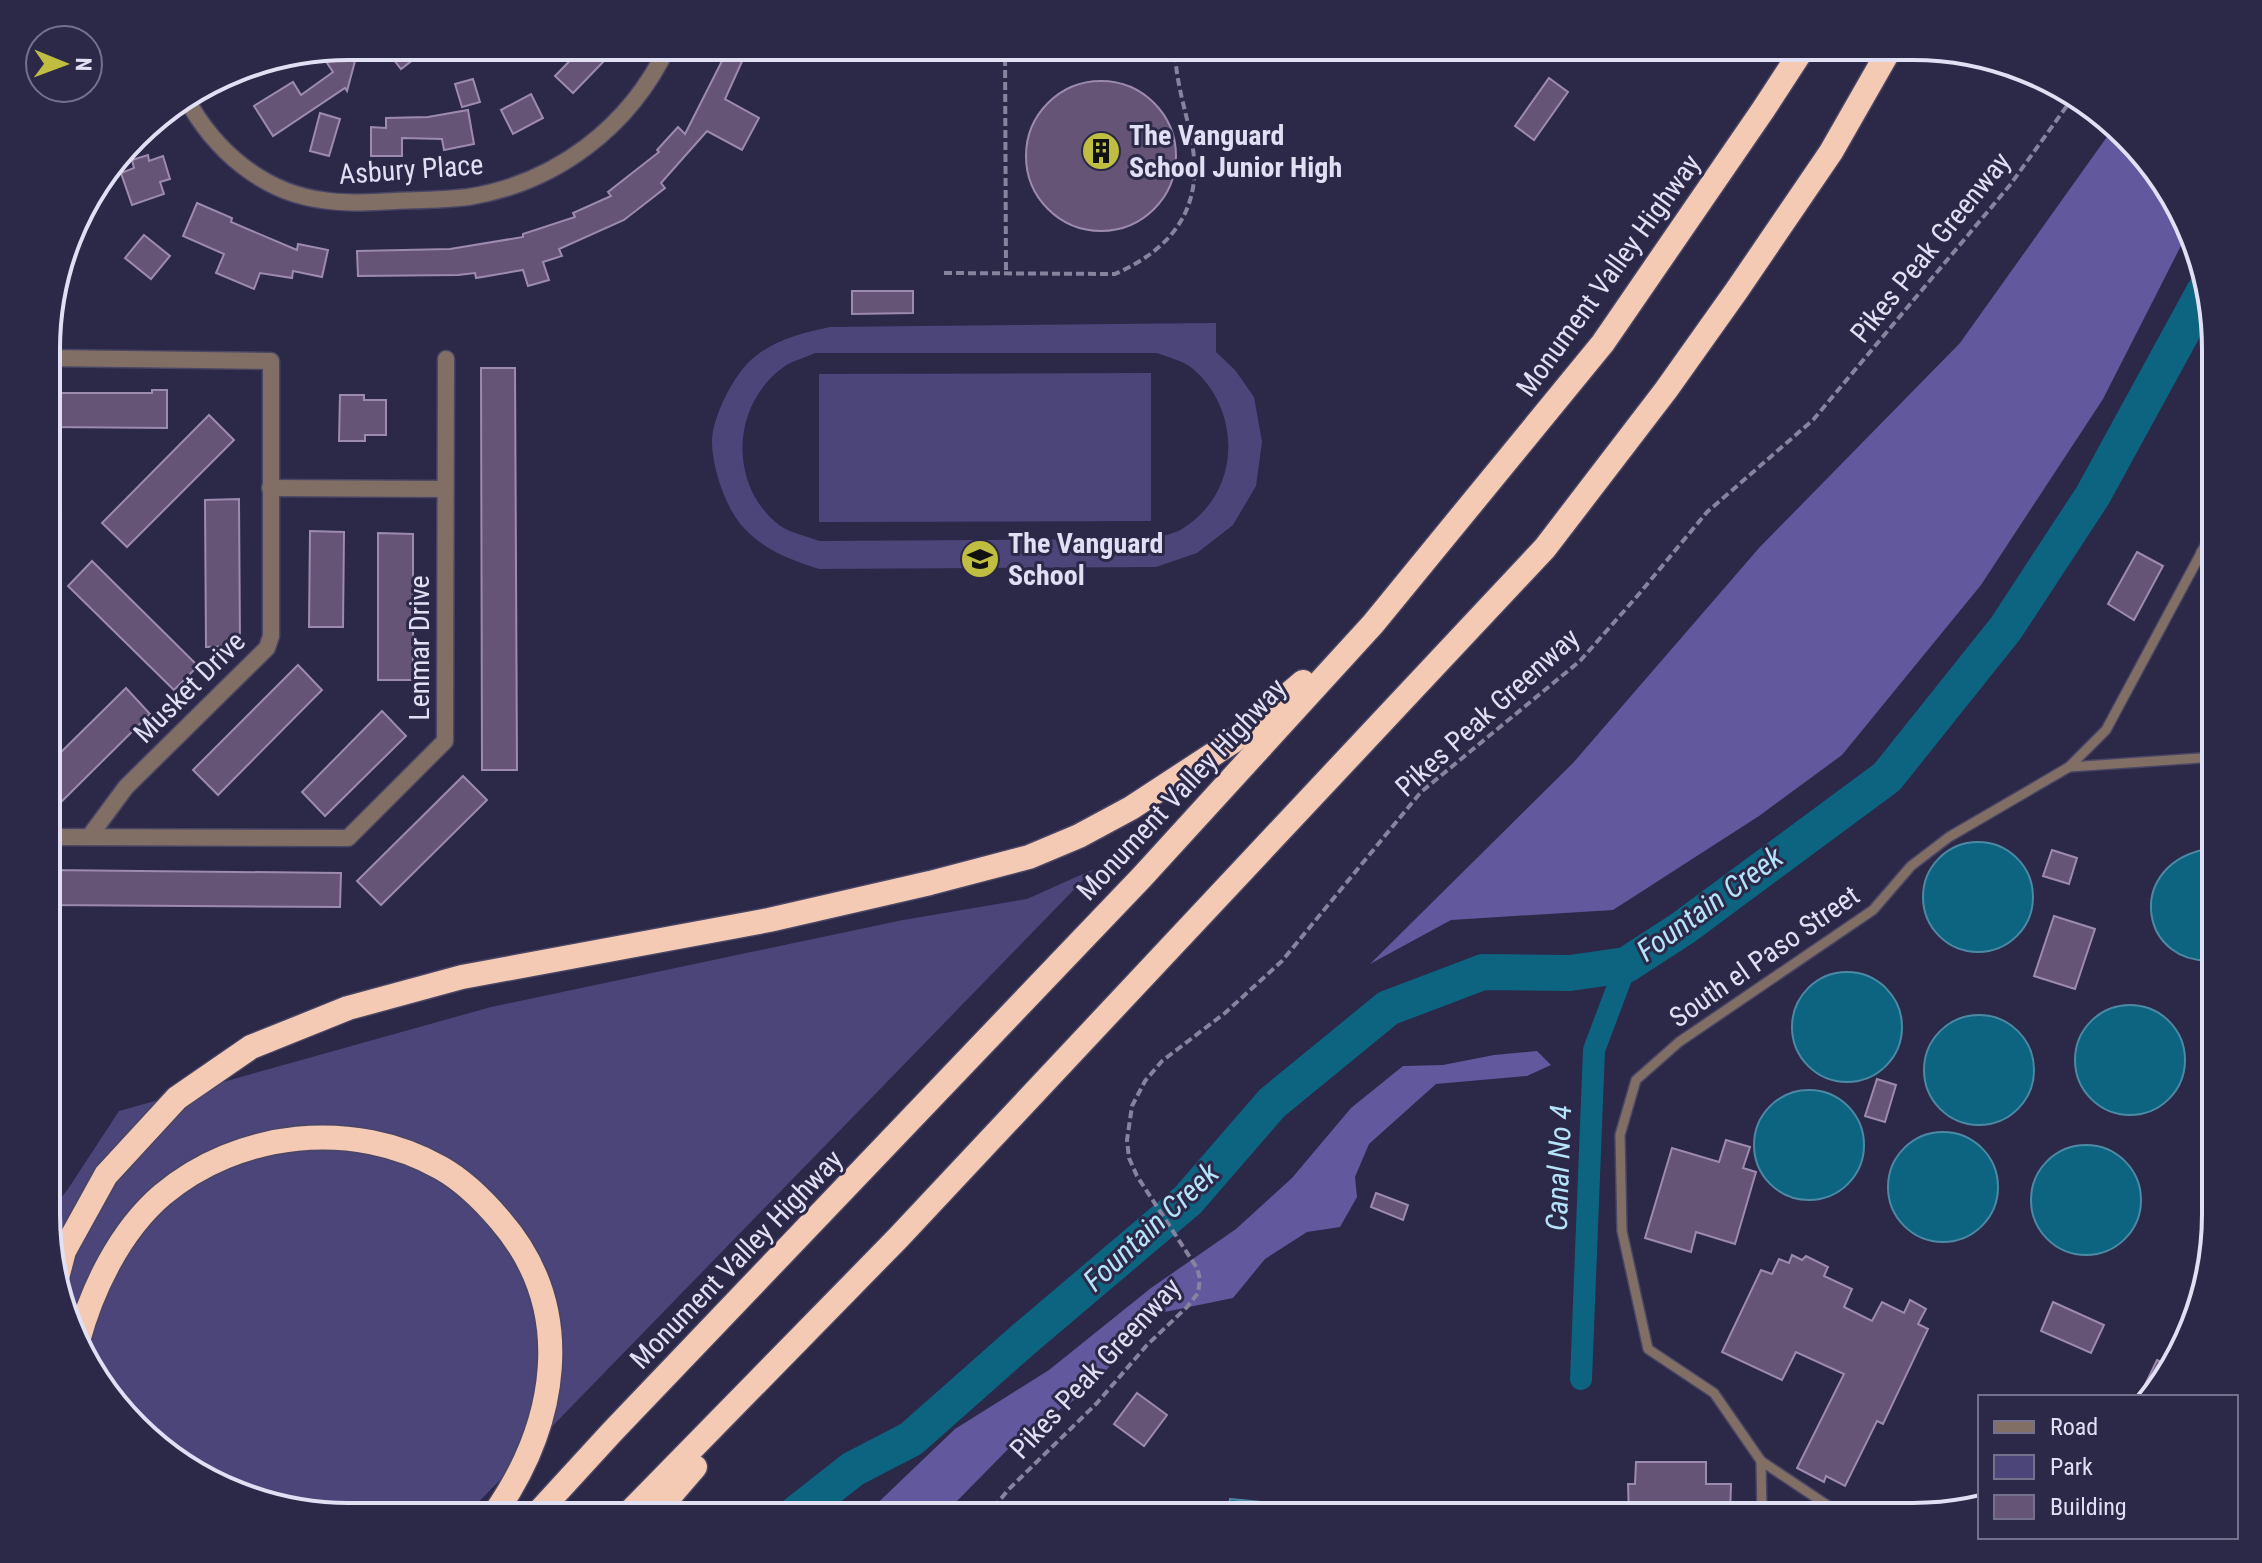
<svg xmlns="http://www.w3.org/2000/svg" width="2262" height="1563" font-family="'Roboto Condensed',sans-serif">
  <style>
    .green { fill: #4c457a; fill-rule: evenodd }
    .forest { fill: #62589e }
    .water { fill: #0c6481; stroke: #4c89a4; stroke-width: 2 }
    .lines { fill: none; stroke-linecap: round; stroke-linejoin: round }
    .canal { stroke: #0c6481; stroke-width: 22 }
    .river { stroke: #0c6481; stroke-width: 36 }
    .building { fill: #665476; stroke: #9d8aaf; stroke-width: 2 }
    .lane-casing { stroke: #494564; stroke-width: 12 }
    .street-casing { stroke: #494564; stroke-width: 19 }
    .highway-casing { stroke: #494564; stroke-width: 27 }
    .path { stroke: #85839d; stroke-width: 4; stroke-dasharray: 8 4; stroke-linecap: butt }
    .lane { stroke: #816f66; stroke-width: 9 }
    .street { stroke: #816f66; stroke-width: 16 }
    .highway { stroke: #f5cab4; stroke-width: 24 }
    .labels { text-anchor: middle; stroke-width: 6; stroke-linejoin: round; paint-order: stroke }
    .poi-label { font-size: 28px; font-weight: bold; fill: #e0dff4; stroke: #2c2848; text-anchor: start }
    .street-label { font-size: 28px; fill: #e0dff4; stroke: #2c2848 }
    .water-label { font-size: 30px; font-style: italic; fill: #b5e3f9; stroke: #2c2848 }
    .rim { fill: none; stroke: #e0dff4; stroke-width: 4 }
  </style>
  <rect width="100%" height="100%" fill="#2c2848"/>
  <g class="green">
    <path d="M1216,323V352L1235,370L1254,397L1262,442L1256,486L1233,525L1197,553L1156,567L819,569C791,560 764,550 744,528C726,510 712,467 712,442C712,418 733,376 751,360C773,340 802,333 830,327ZM815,353H1157C1168,357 1183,361 1192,368C1243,411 1241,493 1182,529C1174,534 1161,536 1152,539L819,541C807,536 790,533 779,525C729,486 731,407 781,369C790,361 805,358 815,353Z"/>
    <polygon points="1151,373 1151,521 819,522 819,374"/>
    <polygon points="1094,869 465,1516 329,1516 251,1501 165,1455 86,1365 49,1253 49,1213 68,1189 119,1111 491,1007 903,920 1027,899"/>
  </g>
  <g class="forest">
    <polygon points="2114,127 2176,198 2187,234 2103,399 1981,585 1842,755 1759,816 1613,910 1451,920 1370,964 1573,763 1759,548 1960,343"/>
    <polygon points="1537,1051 1551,1065 1527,1076 1436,1084 1369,1144 1355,1177 1357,1197 1340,1227 1307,1232 1265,1259 1233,1298 1155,1314 1089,1390 1022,1435 958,1500 949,1517 863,1517 955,1429 1049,1370 1151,1288 1236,1229 1292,1178 1351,1108 1403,1066 1443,1065 1494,1055"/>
  </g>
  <g class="water">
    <circle cx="1978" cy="897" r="55"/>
    <path d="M2202,850L2215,852V960C2141,967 2124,869 2202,850Z"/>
    <circle cx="1847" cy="1027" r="55"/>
    <circle cx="2130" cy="1060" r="55"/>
    <circle cx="1979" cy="1070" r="55"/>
    <circle cx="1809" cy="1145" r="55"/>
    <circle cx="1943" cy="1187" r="55"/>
    <circle cx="2086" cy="1200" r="55"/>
    <polygon points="1230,1499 1417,1517 1227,1517"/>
  </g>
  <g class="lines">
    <polyline class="canal" points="1581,1379 1594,1050 1626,965"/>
    <polyline class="river" points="792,1517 853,1469 911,1439 1024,1339 1188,1200 1272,1103 1388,1008 1483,972 1570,973 1626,965 1683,928 1887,777 2006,628 2093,495 2204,292"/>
  </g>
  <g class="building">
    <polygon points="359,46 347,91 345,88 273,136 254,106 293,82 301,95 333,72 325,60 343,47"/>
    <polygon points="383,46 404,46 414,59 401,69"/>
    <polygon points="584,46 593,46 606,59 573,93 555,76"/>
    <polygon points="723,46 749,46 725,99 759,118 742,150 707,131 661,183 665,188 624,220 559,249 562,256 543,262 549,280 528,286 523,270 476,278 475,273 458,275 358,276 357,251 450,249 523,237 523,234 575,217 573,213 611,196 608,192 659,152 657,150 678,127 685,134 722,61 717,59"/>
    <polygon points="1549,78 1568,92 1534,140 1515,126"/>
    <polygon points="473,79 480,102 462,107 455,84"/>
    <circle cx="1101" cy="156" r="75"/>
    <polygon points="531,94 543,118 513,134 501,110"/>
    <polygon points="468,110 474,144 444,150 442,139 402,138 402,156 371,156 371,127 386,128 386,118 428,117"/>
    <polygon points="320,113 340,119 329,156 310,151"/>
    <polygon points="148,155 149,161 163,156 170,179 160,182 164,194 132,205 121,173 134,168 132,160"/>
    <polygon points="197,203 232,218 231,222 297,250 298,244 328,250 322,277 293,271 292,278 260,273 254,289 216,273 224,254 183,236"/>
    <polygon points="144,235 170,256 151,279 125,258"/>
    <polygon points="852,291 913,291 913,313 852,314"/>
    <polygon points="481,368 515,368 517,770 482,770"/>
    <polygon points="152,390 167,390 167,428 49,427 49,393 152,393"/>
    <polygon points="340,395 364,395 364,400 386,400 386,435 365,435 365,441 339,441"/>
    <polygon points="209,415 234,440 127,547 102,523"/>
    <polygon points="239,499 240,646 206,647 205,500"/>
    <polygon points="310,531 344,532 343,627 309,627"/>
    <polygon points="378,533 413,534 413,680 378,680"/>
    <polygon points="2137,552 2163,566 2134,620 2108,604"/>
    <polygon points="92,561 198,666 174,690 68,586"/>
    <polygon points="298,665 322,690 218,795 193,770"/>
    <polygon points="126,688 150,714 49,814 49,764"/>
    <polygon points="382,711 406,736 325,816 302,792"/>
    <polygon points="463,776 487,800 381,905 357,881"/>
    <polygon points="2052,850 2077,858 2069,884 2043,876"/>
    <polygon points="49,870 341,873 340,907 49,905"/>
    <polygon points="2054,916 2095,929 2075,989 2034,976"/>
    <polygon points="1877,1079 1896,1085 1885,1122 1865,1116"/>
    <polygon points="1726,1140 1750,1147 1743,1168 1756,1172 1735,1244 1696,1232 1691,1252 1645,1238 1672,1148 1719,1162"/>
    <polygon points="1376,1193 1408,1205 1403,1220 1371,1207"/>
    <polygon points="1792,1255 1802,1260 1806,1256 1828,1267 1824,1276 1852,1289 1844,1307 1872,1321 1882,1302 1904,1313 1910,1300 1926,1309 1918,1324 1928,1329 1883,1424 1877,1421 1845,1486 1826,1476 1824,1482 1797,1468 1844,1374 1796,1352 1782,1380 1722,1352 1761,1270 1772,1274 1779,1259 1789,1263"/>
    <polygon points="2053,1302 2104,1325 2091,1353 2041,1331"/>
    <polygon points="2157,1360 2171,1367 2154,1397 2139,1397"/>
    <polygon points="1137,1393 1167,1415 1144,1446 1114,1424"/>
    <polygon points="1636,1462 1706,1462 1706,1484 1731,1484 1730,1517 1629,1517 1628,1484 1635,1484"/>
  </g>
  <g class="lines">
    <defs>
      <g id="lane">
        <polyline points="2201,552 2215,562"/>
        <polyline points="2069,767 2215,757"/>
        <polyline points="1761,1461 1836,1511"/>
        <polyline points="1762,1517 1761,1461 1714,1393 1648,1349 1622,1231 1620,1135 1636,1080 1679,1042 1873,910 1911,866 1949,837 2069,767 2106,730 2215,527"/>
      </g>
      <g id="street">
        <path d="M186,98C214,150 262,192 322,200C346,204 371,202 395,201C419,200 444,200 468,197C556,183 630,127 668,46"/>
        <polyline points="49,358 271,361 271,636 267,648 126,787 89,837"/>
        <polyline points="270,488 445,489"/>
        <polyline points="49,837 348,838 445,741 446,359"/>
      </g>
      <g id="highway">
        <polyline points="57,1278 64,1251 106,1175 177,1098 251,1047 348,1008 462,977 769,920 930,883 1029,857 1079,836 1131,808 1232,742 1303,682"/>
        <path d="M78,1341C92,1289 120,1231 162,1195C238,1131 353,1118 441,1168C464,1181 483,1200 500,1220C578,1310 557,1425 493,1516"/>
        <polyline points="535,1516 612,1432 1142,877 1373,624 1603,343 1763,110 1804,47"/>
        <polyline points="626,1516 898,1238 1545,548 1666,390 1737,290 1831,152 1891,47"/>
        <polyline points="652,1517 695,1467"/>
      </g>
    </defs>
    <use href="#lane" class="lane-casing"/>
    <use href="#street" class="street-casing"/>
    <use href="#highway" class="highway-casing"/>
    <g class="path">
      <polyline points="1005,46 1006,273"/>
      <path d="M944,273L1115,274C1172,249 1204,208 1192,143C1186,109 1175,82 1175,46"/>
      <polyline points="986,1517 1008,1490 1097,1403 1147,1345 1187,1307 1198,1293 1200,1279 1197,1268 1137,1176 1129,1158 1127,1140 1132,1106 1145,1081 1162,1061 1225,1013 1282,961 1421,792 1580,661 1639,594 1707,512 1813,420 2010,185 2074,96"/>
    </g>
    <use href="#lane" class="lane"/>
    <use href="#street" class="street"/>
    <use href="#highway" class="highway"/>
  </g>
  <defs>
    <symbol id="building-disc" viewBox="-11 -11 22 22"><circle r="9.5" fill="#c0be40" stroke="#2c2848"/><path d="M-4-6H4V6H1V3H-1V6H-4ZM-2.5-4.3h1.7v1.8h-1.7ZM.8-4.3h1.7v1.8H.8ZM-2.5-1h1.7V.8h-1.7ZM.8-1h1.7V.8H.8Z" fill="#111"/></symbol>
    <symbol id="school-disc" viewBox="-11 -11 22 22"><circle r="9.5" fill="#c0be40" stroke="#2c2848"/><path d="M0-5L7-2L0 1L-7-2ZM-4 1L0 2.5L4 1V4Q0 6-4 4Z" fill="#111"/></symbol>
  </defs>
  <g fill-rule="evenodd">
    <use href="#building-disc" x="1079" y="129" width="44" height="44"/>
    <use href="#school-disc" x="958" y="537" width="44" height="44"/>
  </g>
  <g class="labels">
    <g class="poi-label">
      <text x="1129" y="145">The Vanguard<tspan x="1129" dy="32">School Junior High</tspan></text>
      <text x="1008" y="553">The Vanguard<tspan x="1008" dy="32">School</tspan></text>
    </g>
    <g class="street-label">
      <text transform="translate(411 169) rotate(-4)" y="10">Asbury Place</text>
      <text transform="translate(1930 247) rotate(-51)" y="10">Pikes Peak Greenway</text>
      <text transform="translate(1608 275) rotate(-54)" y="10">Monument Valley Highway</text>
      <text transform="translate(419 648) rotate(-90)" y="10">Lenmar Drive</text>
      <text transform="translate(189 687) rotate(-45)" y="10">Musket Drive</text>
      <text transform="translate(1487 712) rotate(-42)" y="10">Pikes Peak Greenway</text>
      <text transform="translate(1181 789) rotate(-47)" y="10">Monument Valley Highway</text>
      <text transform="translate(1764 956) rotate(-35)" y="10">South el Paso Street</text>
      <text transform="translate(736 1259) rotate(-46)" y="10">Monument Valley Highway</text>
      <text transform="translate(1095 1368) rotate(-47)" y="10">Pikes Peak Greenway</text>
    </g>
    <g class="water-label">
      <text transform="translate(1710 904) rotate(-36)" y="10">Fountain Creek</text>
      <text transform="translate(1559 1168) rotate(-88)" y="10">Canal No 4</text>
      <text transform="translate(1151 1227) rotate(-43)" y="10">Fountain Creek</text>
    </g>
  </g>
  <path d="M0 0H2262V1563H0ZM349 60H1913A289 289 0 0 1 2202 349V1214A289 289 0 0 1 1913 1503H349A289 289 0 0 1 60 1214V349A289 289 0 0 1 349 60Z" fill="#2c2848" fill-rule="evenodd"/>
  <path class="rim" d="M349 60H1913A289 289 0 0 1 2202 349V1214A289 289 0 0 1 1913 1503H349A289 289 0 0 1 60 1214V349A289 289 0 0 1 349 60Z"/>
  <rect x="1978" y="1395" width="260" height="144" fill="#2c2848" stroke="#74718d" stroke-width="2"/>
  <rect x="1994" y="1421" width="40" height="12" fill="#816f66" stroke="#74718d" stroke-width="2"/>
  <text x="2050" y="1435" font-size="24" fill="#e0dff4">Road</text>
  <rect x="1994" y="1455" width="40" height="24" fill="#4c457a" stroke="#74718d" stroke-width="2"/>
  <text x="2050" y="1475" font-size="24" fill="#e0dff4">Park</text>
  <rect x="1994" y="1495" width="40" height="24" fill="#665476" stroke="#74718d" stroke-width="2"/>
  <text x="2050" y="1515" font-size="24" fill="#e0dff4">Building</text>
  <g transform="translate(64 64) rotate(91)"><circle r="38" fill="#2c2848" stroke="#74718d" stroke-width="2"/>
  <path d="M0-6L14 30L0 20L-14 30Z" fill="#c0be40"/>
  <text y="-12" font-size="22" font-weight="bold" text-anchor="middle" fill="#e0dff4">N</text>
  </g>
</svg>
